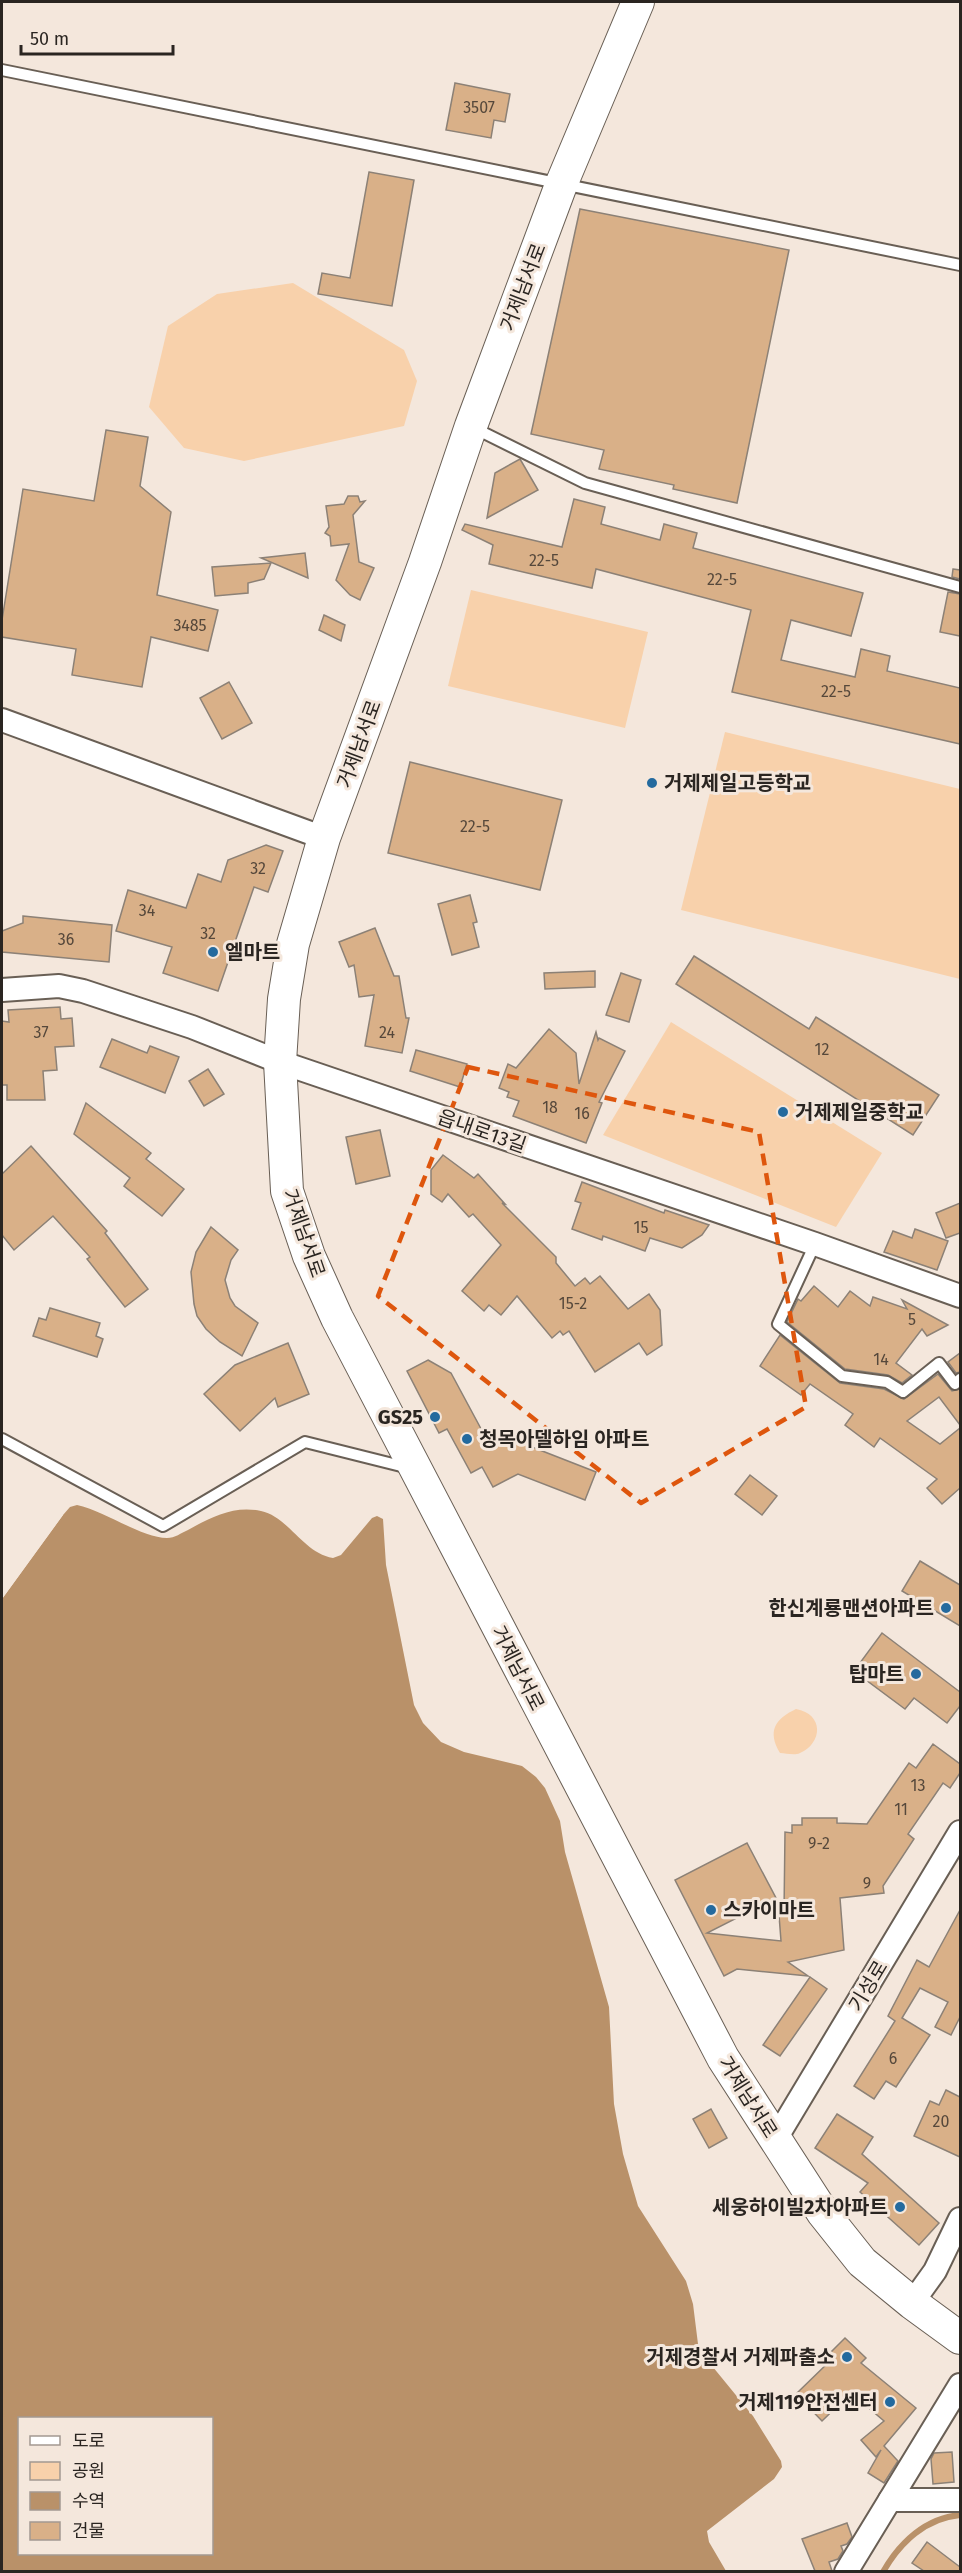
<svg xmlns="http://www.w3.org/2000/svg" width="962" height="2573" font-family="'Fira Sans','Noto Sans KR',sans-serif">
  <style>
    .green { fill: #f8d1ab }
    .water { fill: #b99169; fill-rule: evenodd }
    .pier { fill: #f4e7dc }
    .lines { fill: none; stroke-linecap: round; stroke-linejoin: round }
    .stream { stroke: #b99169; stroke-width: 6 }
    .building { fill: #d9b088; stroke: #8c8176; stroke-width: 1.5 }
    .lane-casing { stroke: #695f55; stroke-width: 14 }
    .street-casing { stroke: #695f55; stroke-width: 26 }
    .secondary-casing { stroke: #695f55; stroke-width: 34 }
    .lane { stroke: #fff; stroke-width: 10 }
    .street { stroke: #fff; stroke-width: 22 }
    .secondary { stroke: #fff; stroke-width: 32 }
    .marked { fill: none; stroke: #de560d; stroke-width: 4.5; stroke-dasharray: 12 8; stroke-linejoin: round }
    .poi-dot { fill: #246a9e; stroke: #f4e7dc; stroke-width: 2 }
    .labels { text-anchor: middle; stroke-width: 6; stroke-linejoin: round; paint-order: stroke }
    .number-label { font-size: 16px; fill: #56483b }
    .street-label { font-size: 20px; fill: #2a2521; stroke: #f4e7dc }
    .poi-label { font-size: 20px; font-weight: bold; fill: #2a2521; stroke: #f4e7dc; text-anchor: end }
  </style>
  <rect width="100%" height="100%" fill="#f4e7dc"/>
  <g class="green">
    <polygon points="293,283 404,350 417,381 404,426 244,461 184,448 149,407 168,326 217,294"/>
    <polygon points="471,590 648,632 625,728 448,686"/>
    <polygon points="725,732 960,789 960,979 681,910"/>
    <polygon points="671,1022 882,1153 836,1227 603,1135"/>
    <path d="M796,1709C824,1714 823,1743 800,1753C794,1756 786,1753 780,1753C767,1731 775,1719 796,1709Z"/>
  </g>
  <path class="water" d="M77,1505C105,1511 142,1538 167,1538C175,1538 181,1533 188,1530C211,1517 234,1505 261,1511C289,1517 303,1553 333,1558L341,1555L372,1518L377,1516L383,1519L386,1565L414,1705L423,1723L441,1742L464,1752L522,1766L536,1777L545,1788L560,1821L565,1852L609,2007L614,2104L623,2154L638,2206L686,2281L693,2304L698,2344L708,2361L753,2416L781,2461L782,2467L774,2479L707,2531L709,2542L726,2571L2,2572V1599L63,1515L70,1507ZM20,2418H212V2554H20Z"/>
  <polygon class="pier" points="60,1513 63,1515 2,1599 2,1594"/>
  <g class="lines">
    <path class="stream" d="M883,2572C900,2542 926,2518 960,2515"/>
  </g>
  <g class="building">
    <polygon points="455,83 510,94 505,122 494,120 491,138 446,130"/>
    <polygon points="369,172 414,180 392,306 318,294 322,273 350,278"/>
    <polygon points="580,209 789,250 737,503 673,489 674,485 599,469 604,450 531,434"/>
    <polygon points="106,430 148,437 140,486 171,512 157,595 218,610 208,651 151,637 142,687 72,675 76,649 2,637 2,620 23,489 94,501"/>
    <polygon points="520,459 538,490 487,518 495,473"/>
    <polygon points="348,496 358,496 360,502 365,501 353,515 359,562 374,568 360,600 350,595 336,580 349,544 331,546 330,536 325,533 329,527 326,506 344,504"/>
    <polygon points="574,499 605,507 601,524 660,540 664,524 697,533 693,548 863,593 851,636 791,620 781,660 855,677 861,649 890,656 887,671 960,688 960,744 732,692 751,610 596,569 592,588 489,564 493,545 462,530 465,524 562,547"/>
    <polygon points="305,553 308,578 261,558"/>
    <polygon points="271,563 264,579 248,583 248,593 215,596 212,567"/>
    <polygon points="953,569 960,570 960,579 952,577"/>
    <polygon points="948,592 960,594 960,636 940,632"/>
    <polygon points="324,615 345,625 341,641 319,630"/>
    <polygon points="229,682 252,723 222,739 200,698"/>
    <polygon points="410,762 562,800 540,890 388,853"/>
    <polygon points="266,845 283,851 268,892 254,887 218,991 163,973 172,947 116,931 128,890 186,908 198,874 221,882 228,860"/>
    <polygon points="470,895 477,922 473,923 479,947 452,955 438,904"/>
    <polygon points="23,916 112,925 109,962 2,952 2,931 23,923"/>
    <polygon points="375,928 394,976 399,976 406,1018 409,1018 402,1053 365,1046 374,995 359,997 354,965 349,967 339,942"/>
    <polygon points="694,956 809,1029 816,1017 939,1095 913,1135 676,984"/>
    <polygon points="595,971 595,987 545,989 544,973"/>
    <polygon points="621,973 641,980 629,1022 606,1015"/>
    <polygon points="60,1007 61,1019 72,1018 74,1046 55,1047 57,1070 43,1071 45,1100 7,1100 7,1085 2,1085 2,1021 9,1022 8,1010"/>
    <polygon points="549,1029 576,1053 579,1084 596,1032 598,1040 599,1038 625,1051 599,1102 602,1103 586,1143 513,1116 519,1101 507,1097 509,1092 499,1088 508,1064 516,1068"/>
    <polygon points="112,1039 147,1053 150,1046 179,1057 165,1093 100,1067"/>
    <polygon points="416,1050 467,1064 460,1087 410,1071"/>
    <polygon points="208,1069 224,1094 204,1106 189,1081"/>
    <polygon points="86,1103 151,1153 146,1159 184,1189 162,1216 124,1186 130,1178 74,1134"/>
    <polygon points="380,1130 390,1176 356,1184 346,1137"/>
    <polygon points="31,1146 107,1231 105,1233 148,1289 125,1307 87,1259 90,1257 53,1216 14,1250 2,1235 2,1174"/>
    <polygon points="443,1155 474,1178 478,1174 505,1204 502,1203 556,1257 556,1263 575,1286 585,1278 590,1284 600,1276 628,1309 649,1294 660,1310 662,1345 647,1355 639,1343 595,1372 569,1331 563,1335 560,1331 552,1338 517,1296 501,1315 489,1305 484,1311 462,1291 501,1245 473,1214 469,1217 448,1194 442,1202 431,1194 431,1170"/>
    <polygon points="582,1182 664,1213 665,1210 709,1225 702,1235 682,1248 650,1238 645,1251 603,1236 602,1240 572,1229 581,1203 575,1201"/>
    <polygon points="960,1203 960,1233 946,1238 936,1213"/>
    <polygon points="211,1227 238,1250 231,1260 225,1280 230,1298 235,1306 258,1323 242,1356 220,1342 206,1329 197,1316 194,1304 191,1272 196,1252"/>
    <polygon points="915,1229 948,1241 937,1270 884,1252 893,1231 912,1238"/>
    <polygon points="814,1286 838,1307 850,1291 870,1306 873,1297 907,1309 902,1300 948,1325 927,1336 922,1329 896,1363 912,1375 902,1383 888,1375 845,1369 787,1322 798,1299 801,1301"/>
    <polygon points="50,1308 100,1323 96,1336 103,1339 97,1357 33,1336 39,1318 46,1320"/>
    <polygon points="780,1335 840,1383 884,1389 904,1399 938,1374 952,1391 960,1389 960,1425 939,1397 907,1421 940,1444 960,1428 960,1488 942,1504 927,1488 937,1479 880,1438 874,1447 845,1425 853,1414 810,1384 801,1395 760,1366"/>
    <polygon points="288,1343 309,1394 278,1407 275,1398 240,1431 204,1394 235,1365"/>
    <polygon points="960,1353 960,1372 956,1373 948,1362"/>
    <polygon points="428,1360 451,1373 486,1438 496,1433 596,1472 585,1500 518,1474 493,1487 482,1467 471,1473 447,1429 439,1433 407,1371"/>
    <polygon points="750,1475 777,1496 762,1515 735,1494"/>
    <polygon points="920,1561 960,1585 960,1626 902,1591"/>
    <polygon points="882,1633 960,1692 960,1706 947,1723 914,1698 905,1709 854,1671"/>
    <polygon points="933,1744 960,1764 960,1773 950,1788 943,1783 908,1834 914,1839 883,1886 884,1893 840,1898 844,1950 788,1962 808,1976 737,1969 724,1976 675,1880 747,1843 776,1898 707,1933 781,1941 778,1902 784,1913 785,1832 792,1833 792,1825 802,1825 802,1818 837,1818 837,1823 867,1824 909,1763 916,1768"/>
    <polygon points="960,1910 960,2017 951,2035 935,2027 948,2002 920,1988 902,2018 930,2035 896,2087 886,2081 874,2099 854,2086 895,2021 888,2016 917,1960 929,1967"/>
    <polygon points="810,1977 827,1989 780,2056 763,2045"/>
    <polygon points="946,2090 960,2097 960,2157 914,2136 930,2101 939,2105"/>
    <polygon points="711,2109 727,2138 709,2148 693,2119"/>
    <polygon points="837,2114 873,2137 862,2154 939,2223 919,2245 860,2192 868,2183 815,2148"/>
    <polygon points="845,2338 866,2358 861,2363 916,2408 884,2446 898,2461 884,2483 868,2473 881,2450 876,2457 861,2440 884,2421 851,2393 822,2421 796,2394 832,2359 828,2355"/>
    <polygon points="952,2452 954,2482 933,2484 931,2459 934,2453"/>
    <polygon points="847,2523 852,2537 847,2544 841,2546 843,2551 838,2559 829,2562 832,2571 815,2571 802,2539"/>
    <polygon points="927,2542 960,2567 960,2571 924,2571 912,2563"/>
  </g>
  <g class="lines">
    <defs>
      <g id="lane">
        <polyline points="2,70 960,265"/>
        <polyline points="472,427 585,483 960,587"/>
        <polyline points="815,1244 778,1324 842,1376 887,1382 903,1392 939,1363 955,1384 960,1379"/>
        <polyline points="2,1439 163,1526 305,1442 409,1468"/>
      </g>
      <g id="street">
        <polyline points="2,720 324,838"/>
        <polyline points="2,990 59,986 83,991 192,1027 280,1062 815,1244 960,1296"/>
        <polyline points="775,2140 960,1832"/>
        <polyline points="912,2303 935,2271 960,2219"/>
        <polyline points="890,2500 960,2500"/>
        <polyline points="846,2572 960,2385"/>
      </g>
      <polyline id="secondary" points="638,2 561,185 471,426 425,562 324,838 293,944 284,999 280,1062 287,1191 309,1256 337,1318 723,2058 823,2213 862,2262 912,2303 960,2338"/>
    </defs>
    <use href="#lane" class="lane-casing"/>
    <use href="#street" class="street-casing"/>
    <use href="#secondary" class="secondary-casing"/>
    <use href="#lane" class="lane"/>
    <use href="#street" class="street"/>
    <use href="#secondary" class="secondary"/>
  </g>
  <path class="marked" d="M468,1067L759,1132L806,1407L641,1503L378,1296Z"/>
  <g class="poi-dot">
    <circle cx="652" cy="783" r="6"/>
    <circle cx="213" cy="952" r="6"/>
    <circle cx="783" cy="1112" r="6"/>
    <circle cx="435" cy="1417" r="6"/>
    <circle cx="467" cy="1439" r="6"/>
    <circle cx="946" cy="1608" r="6"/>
    <circle cx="916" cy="1674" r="6"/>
    <circle cx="711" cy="1910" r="6"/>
    <circle cx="900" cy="2207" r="6"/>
    <circle cx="847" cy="2357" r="6"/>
    <circle cx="890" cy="2402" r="6"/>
  </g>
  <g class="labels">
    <g class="number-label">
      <text x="479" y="113">3507</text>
      <text x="544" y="566">22-5</text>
      <text x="722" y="585">22-5</text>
      <text x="190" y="631">3485</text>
      <text x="836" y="697">22-5</text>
      <text x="475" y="832">22-5</text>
      <text x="258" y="874">32</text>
      <text x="147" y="916">34</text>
      <text x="208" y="939">32</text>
      <text x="66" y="945">36</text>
      <text x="41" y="1038">37</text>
      <text x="387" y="1038">24</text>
      <text x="822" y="1055">12</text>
      <text x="550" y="1113">18</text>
      <text x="582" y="1119">16</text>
      <text x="641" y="1233">15</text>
      <text x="573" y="1309">15-2</text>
      <text x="912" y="1325">5</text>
      <text x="881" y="1365">14</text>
      <text x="918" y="1791">13</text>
      <text x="901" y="1815">11</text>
      <text x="819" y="1849">9-2</text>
      <text x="867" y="1889">9</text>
      <text x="893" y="2064">6</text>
      <text x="941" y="2127">20</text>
    </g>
    <g class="street-label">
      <text transform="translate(523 287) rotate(-69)" y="7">거제남서로</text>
      <text transform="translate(359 744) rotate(-70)" y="7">거제남서로</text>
      <text transform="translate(482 1131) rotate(19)" y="7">읍내로13길</text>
      <text transform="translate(304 1233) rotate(71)" y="7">거제남서로</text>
      <text transform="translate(518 1668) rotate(63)" y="7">거제남서로</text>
      <text transform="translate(868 1986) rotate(-59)" y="7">기성로</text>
      <text transform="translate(748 2097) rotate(58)" y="7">거제남서로</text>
    </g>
    <g class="poi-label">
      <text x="664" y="790" text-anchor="start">거제제일고등학교</text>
      <text x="225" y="959" text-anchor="start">엘마트</text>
      <text x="795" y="1119" text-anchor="start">거제제일중학교</text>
      <text x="423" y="1424">GS25</text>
      <text x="479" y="1446" text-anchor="start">청목아델하임 아파트</text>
      <text x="934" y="1615">한신계룡맨션아파트</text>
      <text x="904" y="1681">탑마트</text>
      <text x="723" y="1917" text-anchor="start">스카이마트</text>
      <text x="888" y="2214">세웅하이빌2차아파트</text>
      <text x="835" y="2364">거제경찰서 거제파출소</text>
      <text x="878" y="2409">거제119안전센터</text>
    </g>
  </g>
  <rect width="962" height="2573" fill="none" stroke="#2a2521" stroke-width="6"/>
  <rect x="18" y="2417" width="195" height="138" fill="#f4e7dc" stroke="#a39991" stroke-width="1.5"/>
  <rect x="30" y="2436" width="30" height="9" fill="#ffffff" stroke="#a39991" stroke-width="1.5"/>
  <text x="72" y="2447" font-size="18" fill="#2a2521">도로</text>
  <rect x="30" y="2462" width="30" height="18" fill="#f8d1ab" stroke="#a39991" stroke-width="1.5"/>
  <text x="72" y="2477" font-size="18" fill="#2a2521">공원</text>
  <rect x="30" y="2492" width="30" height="18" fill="#b99169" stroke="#a39991" stroke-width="1.5"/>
  <text x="72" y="2507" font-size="18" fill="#2a2521">수역</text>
  <rect x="30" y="2522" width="30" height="18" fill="#d9b088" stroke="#a39991" stroke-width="1.5"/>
  <text x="72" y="2537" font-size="18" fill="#2a2521">건물</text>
  <path d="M21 45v9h152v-9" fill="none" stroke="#2a2521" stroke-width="3"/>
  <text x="30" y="45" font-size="18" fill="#2a2521" stroke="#f4e7dc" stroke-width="4.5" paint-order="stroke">50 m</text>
</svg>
